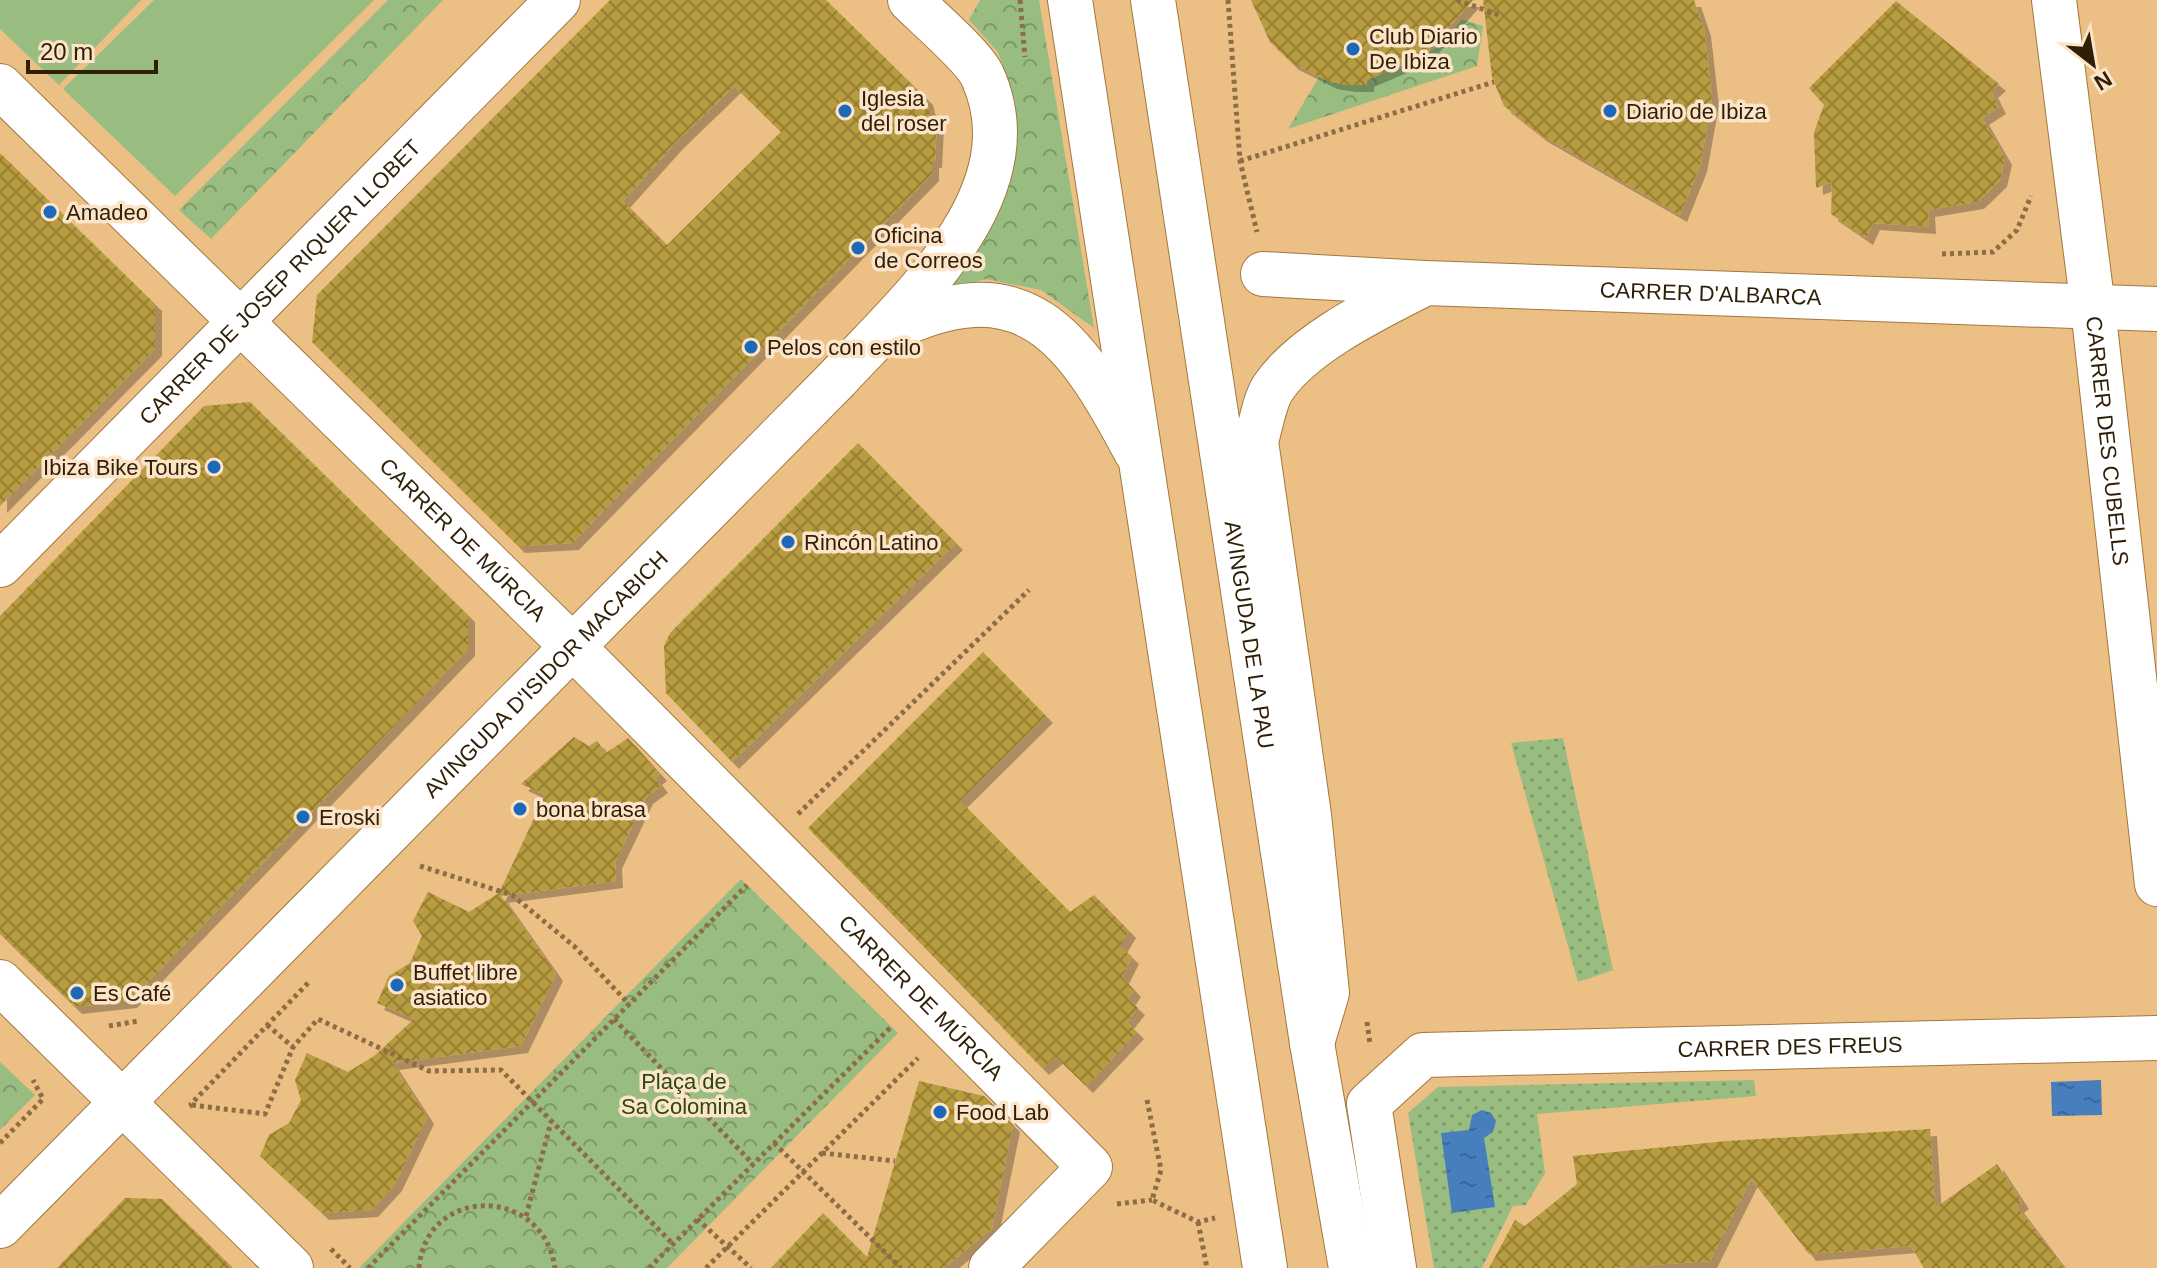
<svg xmlns="http://www.w3.org/2000/svg" width="2157" height="1268" font-family="Helvetica,sans-serif">
  <style>
    .grass { fill: url(#grass-dots) }
    .park { fill: url(#park-crowns) }
    .pitch { fill: #99bd80 }
    .water { fill: url(#water-ripples) }
    .building { fill: url(#building-cross-hatch); fill-rule: evenodd; filter: url(#shadow) }
    .lines { fill: none; stroke-linecap: round; stroke-linejoin: round }
    .minor-casing { stroke: #a2783e; stroke-width: 46 }
    .major-casing { stroke: #a2783e; stroke-width: 46 }
    .path { stroke: #8c6d45; stroke-width: 5; stroke-dasharray: 4 4; stroke-linecap: butt }
    .minor { stroke: #fff; stroke-width: 44 }
    .major { stroke: #fff; stroke-width: 44 }
    .poi-dot { fill: #1b69b8; stroke: #fbe4c8; stroke-width: 3 }
    .labels { text-anchor: middle; stroke-width: 7; stroke-linejoin: round; paint-order: stroke }
    .poi-label { font-size: 22px; fill: #301f07; stroke: #fbe4c8; text-anchor: start }
    .street-label { font-size: 22px; fill: #301f07; stroke: #fbe4c8 }
    .park-label { font-size: 22px; fill: #2b4811; stroke: #fbe4c8 }
  </style>
  <defs>
    <pattern id="grass-dots" width="8" height="8" patternUnits="userSpaceOnUse" patternTransform="scale(2)"><rect width="8" height="8" fill="#99bd80"/><path d="M2 2h.1M6 6h.1" fill="none" stroke="#7d9967" stroke-width="1.8" stroke-linecap="round"/></pattern>
    <pattern id="park-crowns" width="20" height="18" patternUnits="userSpaceOnUse" patternTransform="scale(2)"><rect width="20" height="18" fill="#99bd80"/><path d="M2 6a3 3 0 1 1 6 0M12 15a3 3 0 1 1 6 0" fill="none" stroke="#7d9967"/></pattern>
    <pattern id="water-ripples" width="26" height="14" patternUnits="userSpaceOnUse" patternTransform="scale(2)"><rect width="26" height="14" fill="#467ebe"/><path d="M2 4q2-2 4 0t4 0M15 11q2-2 4 0t4 0" fill="none" stroke="#3b6798"/></pattern>
    <pattern id="building-cross-hatch" width="8" height="8" patternUnits="userSpaceOnUse" patternTransform="scale(2)"><rect width="8" height="8" fill="#b89d41"/><path d="M0 0l8 8M0 8l8-8" fill="none" stroke="#967f34"/></pattern>
    <filter id="shadow"><feDropShadow dx="7" dy="7" stdDeviation="0" flood-color="#0004"/></filter>
  </defs>
  <rect width="100%" height="100%" fill="#ecbf85"/>
  <g class="grass">
    <polygon points="1563,738 1613,970 1578,982 1511,743"/>
    <polygon points="1754,1080 1756,1096 1537,1114 1545,1173 1526,1205 1513,1206 1482,1268 1434,1268 1408,1113 1438,1087"/>
  </g>
  <g class="park">
    <polygon points="388,0 443,0 211,239 179,210"/>
    <polygon points="980,0 1039,0 1094,328 1041,290 986,279 940,291 997,202 1017,152 1015,100 998,52 969,20"/>
    <path d="M1462,19L1483,26L1477,66L1288,129L1319,77L1366,84L1371,74C1418,64 1432,56 1462,19Z"/>
    <polygon points="741,879 898,1033 667,1268 359,1268"/>
    <polygon points="0,1062 35,1095 0,1130"/>
  </g>
  <g class="pitch">
    <polygon points="0,0 141,0 59,85 0,29"/>
    <polygon points="154,0 374,0 175,196 63,89"/>
  </g>
  <g class="water">
    <polygon points="2101,1080 2102,1115 2052,1116 2051,1082"/>
    <polygon points="1482,1110 1491,1113 1496,1121 1493,1132 1484,1138 1495,1207 1452,1213 1441,1133 1469,1130 1472,1115"/>
  </g>
  <g class="building">
    <path d="M610,0H826L926,98L932,122H937L935,161H932V174L572,543L518,546L312,342L317,295ZM734,86L781,132L667,245L623,201L676,142Z"/>
    <polygon points="1251,0 1473,0 1423,56 1367,80 1367,85 1349,85 1330,82 1292,63 1270,42"/>
    <polygon points="1483,0 1694,0 1704,29 1712,99 1700,165 1680,215 1541,135 1504,106 1492,77"/>
    <polygon points="1896,1 1999,84 1991,91 1999,107 1982,118 2005,158 2000,180 1977,202 1928,210 1929,227 1873,223 1866,238 1831,214 1832,182 1816,188 1814,132 1824,105 1809,88"/>
    <polygon points="0,153 155,304 155,349 0,506"/>
    <polygon points="250,402 468,615 468,649 130,1001 75,1007 0,934 0,616 204,406"/>
    <polygon points="858,443 956,543 732,762 666,693 664,646 670,633"/>
    <polygon points="983,652 1046,716 960,801 1070,912 1094,895 1129,931 1120,946 1132,957 1122,977 1134,990 1128,999 1138,1008 1127,1022 1137,1032 1086,1086 1056,1057 1042,1068 808,828"/>
    <polygon points="574,737 589,746 597,741 606,753 628,738 660,774 655,778 661,786 646,797 615,862 616,881 501,896 556,974 521,1046 392,1063 427,1117 395,1184 371,1210 322,1213 260,1156 269,1135 289,1123 301,1100 295,1080 307,1053 348,1072 374,1056 414,1019 377,1003 389,976 410,963 422,936 413,921 428,892 469,912 499,893 545,795 521,784"/>
    <polygon points="919,1081 984,1096 1013,1125 992,1228 944,1268 771,1268 823,1213 867,1257"/>
    <polygon points="1930,1129 1935,1208 1997,1164 2022,1202 2017,1206 2064,1268 1924,1268 1911,1246 1809,1254 1751,1179 1710,1261 1611,1268 1489,1268 1515,1220 1525,1226 1577,1184 1573,1156 1727,1141"/>
    <polygon points="125,1198 162,1199 233,1268 57,1268"/>
  </g>
  <g class="lines">
    <defs>
      <g id="minor">
        <path id="s1" d="M2054,0L2093,308L2157,884"/>
        <path id="s2" d="M0,86L573,647L1090,1167L991,1268"/>
        <path id="s3" d="M1263,274L1425,283L2157,309"/>
        <path d="M886,332C1023,262 1075,336 1136,452"/>
        <path id="s4" d="M0,565L558,0"/>
        <polyline points="0,982 291,1268"/>
        <path d="M1312,1043L1327,993L1309,815L1256,441C1261,425 1264,402 1273,388C1303,343 1377,308 1424,284"/>
        <path id="s5" d="M0,1226L837,379C909,301 1036,192 982,75C973,56 926,16 910,0"/>
        <path id="s6" d="M1394,1268L1369,1104L1423,1055L2157,1038"/>
      </g>
      <g id="major">
        <polyline points="1070,0 1265,1268"/>
        <path id="s7" d="M1153,0L1312,1043L1351,1268"/>
      </g>
    </defs>
    <use href="#minor" class="minor-casing"/>
    <use href="#major" class="major-casing"/>
    <g class="path">
      <polyline points="1020,0 1025,57"/>
      <polyline points="1228,0 1240,161 1257,232"/>
      <polyline points="1457,0 1499,15"/>
      <polyline points="1240,161 1494,82"/>
      <polyline points="1942,254 1993,252 2017,230 2031,196"/>
      <polyline points="798,814 1029,590"/>
      <polyline points="420,866 512,895 574,946 629,1004"/>
      <polyline points="614,1019 753,1164"/>
      <polyline points="1367,1022 1370,1044"/>
      <polyline points="267,1025 293,1047 318,1019 429,1071 501,1070 673,1244"/>
      <polyline points="109,1026 138,1021"/>
      <polyline points="1147,1100 1161,1170 1152,1200 1198,1222 1215,1218"/>
      <polyline points="192,1105 265,1114 293,1047"/>
      <polyline points="193,1107 191,1104 310,981"/>
      <polyline points="0,1143 43,1099 33,1080"/>
      <polyline points="774,1143 901,1268"/>
      <polyline points="822,1153 895,1161"/>
      <polyline points="1117,1204 1152,1200"/>
      <polyline points="526,1216 551,1122"/>
      <polyline points="697,1219 751,1268"/>
      <polyline points="1198,1222 1207,1268"/>
      <polyline points="331,1249 350,1268"/>
      <polyline points="368,1268 747,885"/>
      <path d="M419,1268C426,1185 543,1185 555,1268"/>
      <polyline points="649,1268 892,1026"/>
      <polyline points="706,1268 918,1058"/>
    </g>
    <use href="#minor" class="minor"/>
    <use href="#major" class="major"/>
  </g>
  <g class="poi-dot">
    <circle cx="1353" cy="49" r="8"/>
    <circle cx="845" cy="111" r="8"/>
    <circle cx="1610" cy="111" r="8"/>
    <circle cx="50" cy="212" r="8"/>
    <circle cx="858" cy="248" r="8"/>
    <circle cx="751" cy="347" r="8"/>
    <circle cx="214" cy="467" r="8"/>
    <circle cx="788" cy="542" r="8"/>
    <circle cx="520" cy="809" r="8"/>
    <circle cx="303" cy="817" r="8"/>
    <circle cx="397" cy="985" r="8"/>
    <circle cx="77" cy="993" r="8"/>
    <circle cx="940" cy="1112" r="8"/>
  </g>
  <g class="labels">
    <g class="poi-label">
      <text x="1369" y="44">Club Diario<tspan x="1369" dy="25">De Ibiza</tspan></text>
      <text x="861" y="106">Iglesia<tspan x="861" dy="25">del roser</tspan></text>
      <text x="1626" y="119">Diario de Ibiza</text>
      <text x="66" y="220">Amadeo</text>
      <text x="874" y="243">Oficina<tspan x="874" dy="25">de Correos</tspan></text>
      <text x="767" y="355">Pelos con estilo</text>
      <text x="198" y="475" text-anchor="end">Ibiza Bike Tours</text>
      <text x="804" y="550">Rincón Latino</text>
      <text x="536" y="817">bona brasa</text>
      <text x="319" y="825">Eroski</text>
      <text x="413" y="980">Buffet libre<tspan x="413" dy="25">asiatico</tspan></text>
      <text x="93" y="1001">Es Café</text>
      <text x="956" y="1120">Food Lab</text>
    </g>
    <g class="street-label">
      <text dy="8" stroke="none"><textPath href="#s4" startOffset="398">CARRER DE JOSEP RIQUER LLOBET</textPath></text>
      <text dy="8" stroke="none"><textPath href="#s3" startOffset="448">CARRER D'ALBARCA</textPath></text>
      <text dy="8" stroke="none"><textPath href="#s1" startOffset="444">CARRER DES CUBELLS</textPath></text>
      <text dy="8" stroke="none"><textPath href="#s2" startOffset="648">CARRER DE MÚRCIA</textPath></text>
      <text dy="8" stroke="none"><textPath href="#s7" startOffset="642">AVINGUDA DE LA PAU</textPath></text>
      <text dy="8" stroke="none"><textPath href="#s5" startOffset="776">AVINGUDA D'ISIDOR MACABICH</textPath></text>
      <text dy="8" stroke="none"><textPath href="#s2" startOffset="1296">CARRER DE MÚRCIA</textPath></text>
      <text dy="8" stroke="none"><textPath href="#s6" startOffset="606">CARRER DES FREUS</textPath></text>
    </g>
    <g class="park-label">
      <text x="684" y="1089">Plaça de<tspan x="684" dy="25">Sa Colomina</tspan></text>
    </g>
  </g>
  <g transform="translate(2093 64) rotate(149)" stroke="#fbe4c8" stroke-width="6" paint-order="stroke">
  <path d="M0-6L14 30L0 20L-14 30Z" fill="#301f07"/>
  <text y="-12" font-size="22" font-weight="bold" text-anchor="middle" fill="#301f07">N</text>
  </g>
  <path d="M28 60v12h128v-12" fill="none" stroke="#301f07" stroke-width="4"/>
  <text x="40" y="60" font-size="24" fill="#301f07" stroke="#fbe4c8" stroke-width="6" paint-order="stroke">20 m</text>
</svg>
